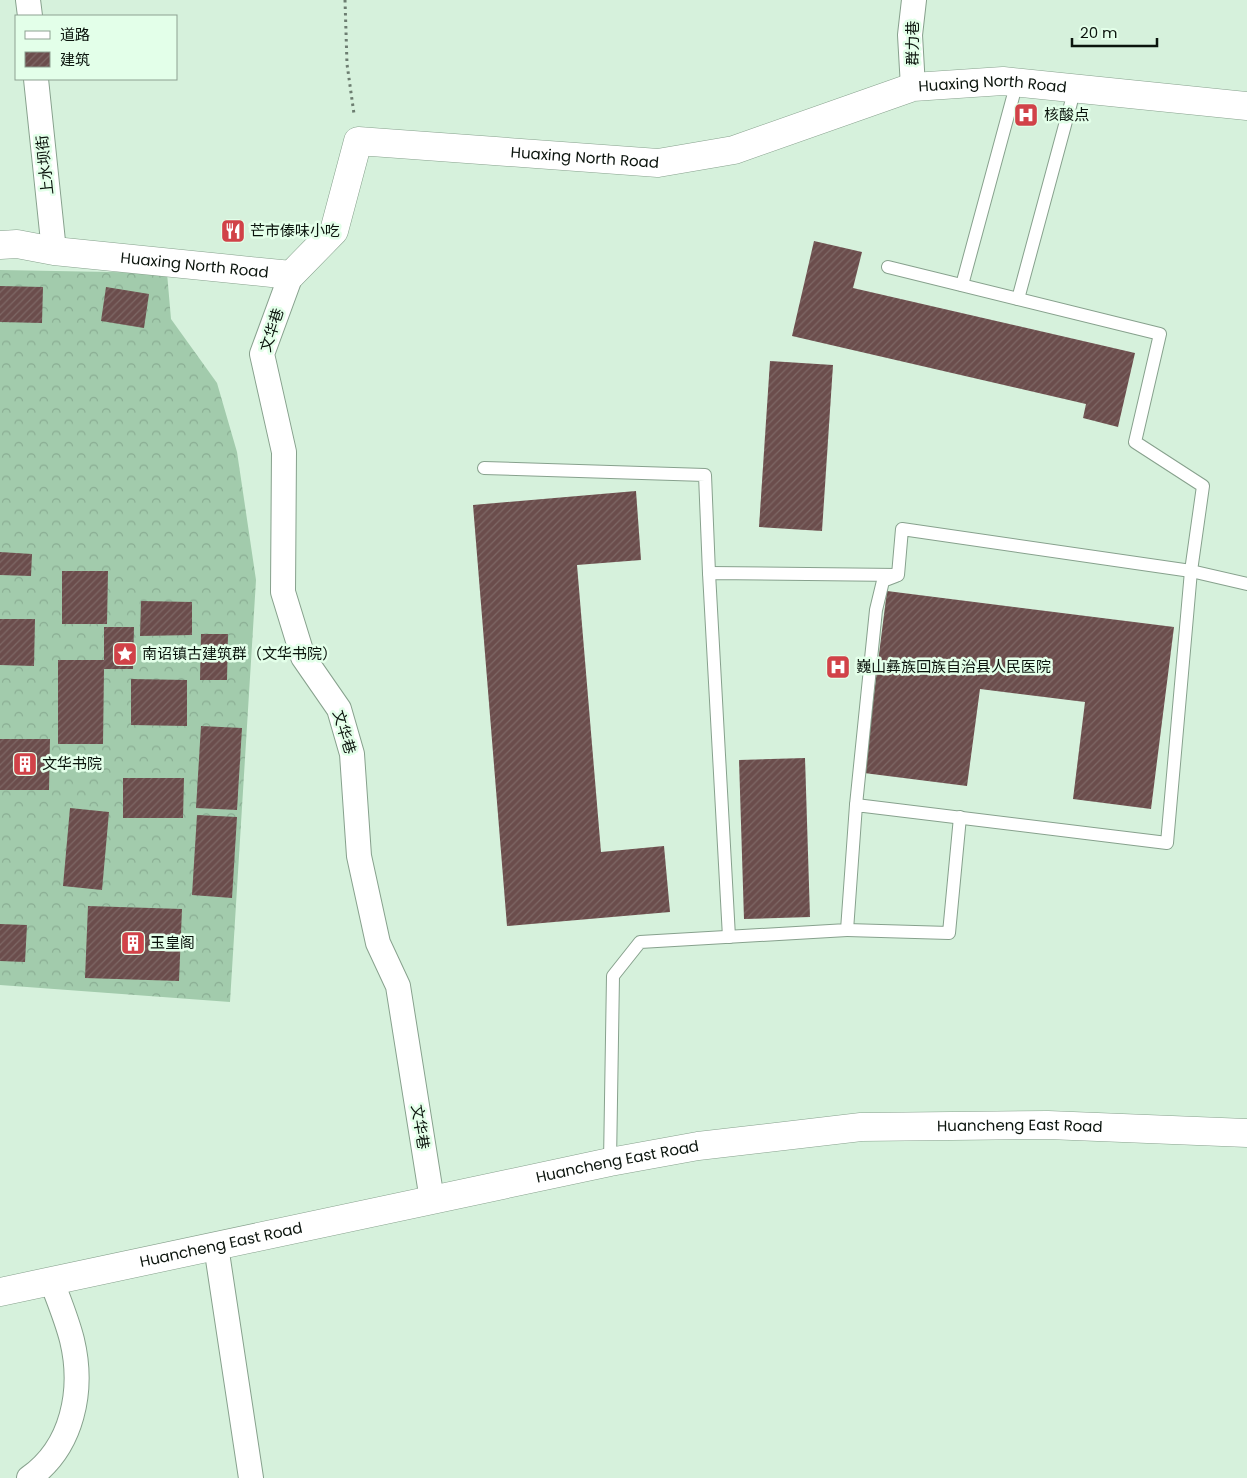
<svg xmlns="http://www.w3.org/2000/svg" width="1247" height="1478" font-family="Poppins,'Noto Sans SC',sans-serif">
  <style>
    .forest { fill: url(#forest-crowns) }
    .building { fill: url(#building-hatch) }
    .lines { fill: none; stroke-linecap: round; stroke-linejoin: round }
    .lane-casing { stroke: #87a18d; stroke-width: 14 }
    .street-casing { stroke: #87a18d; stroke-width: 26 }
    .secondary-casing { stroke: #87a18d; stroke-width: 29 }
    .path { stroke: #6c7d70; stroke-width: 3; stroke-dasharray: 2.5 4; stroke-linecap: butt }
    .lane { stroke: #fff; stroke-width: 12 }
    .street { stroke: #fff; stroke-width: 24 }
    .secondary { stroke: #fff; stroke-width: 28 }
    .labels { text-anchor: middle; stroke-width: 5; stroke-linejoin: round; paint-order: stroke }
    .street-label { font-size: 15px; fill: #0b140d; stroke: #e3ffe9 }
    .poi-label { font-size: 15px; fill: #0b140d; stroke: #e3ffe9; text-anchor: start }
  </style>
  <defs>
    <pattern id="forest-crowns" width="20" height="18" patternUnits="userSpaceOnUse" patternTransform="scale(1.25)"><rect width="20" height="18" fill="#a2cbac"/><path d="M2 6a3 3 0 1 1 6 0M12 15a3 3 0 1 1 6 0" fill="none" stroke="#8aad93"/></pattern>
    <pattern id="building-hatch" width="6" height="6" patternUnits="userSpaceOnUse" patternTransform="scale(1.25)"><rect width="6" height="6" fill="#6b4d4c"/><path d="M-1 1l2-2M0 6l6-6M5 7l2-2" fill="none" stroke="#7e6866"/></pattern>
  </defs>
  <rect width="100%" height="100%" fill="#d6f1dc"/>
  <polygon class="forest" points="0,270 167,273 171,319 217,383 237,452 256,580 230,1002 0,985"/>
  <g class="building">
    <polygon points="814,241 862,252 853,288 1135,353 1118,427 1083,418 1086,404 792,336"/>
    <polygon points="0,286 43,287 42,323 0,322"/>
    <polygon points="106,287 149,294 144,328 101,321"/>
    <polygon points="770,361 833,365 822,531 759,527"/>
    <polygon points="636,491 641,560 577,565 601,852 664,846 670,912 507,926 473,505"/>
    <polygon points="0,552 32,554 31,576 0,575"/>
    <polygon points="62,571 108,571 107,624 62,624"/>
    <polygon points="887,591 1174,627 1151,809 1073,799 1085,702 980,689 967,786 864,773"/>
    <polygon points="141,601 192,602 192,635 140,636"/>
    <polygon points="0,619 35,619 34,666 0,665"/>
    <polygon points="104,627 134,627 133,669 104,669 103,744 58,744 58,660 104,660"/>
    <polygon points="201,634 228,634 227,680 200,680"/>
    <polygon points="131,679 187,680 187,726 131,725"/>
    <polygon points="201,726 242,728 237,810 196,808"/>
    <polygon points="0,739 50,739 49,790 0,790"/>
    <polygon points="805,758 810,917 744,919 739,760"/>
    <polygon points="123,778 184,778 183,818 123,818"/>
    <polygon points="70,808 109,812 102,890 63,886"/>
    <polygon points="197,815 237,817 232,898 192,895"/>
    <polygon points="88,906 182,909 179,981 85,978"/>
    <polygon points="0,924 27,925 25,962 0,961"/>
  </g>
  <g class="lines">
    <defs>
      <g id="lane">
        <polyline points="962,285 1017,82"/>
        <polyline points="1018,299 1075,88"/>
        <polyline points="484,468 705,475 709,573"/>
        <polyline points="856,805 876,610 883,581 896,576"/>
        <polyline points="847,930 949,933 960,817"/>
        <polyline points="729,937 709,573 898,575 902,529 1191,571 1247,584"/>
        <polyline points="610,1162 613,976 640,942 847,930 856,805 1167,843 1191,571 1203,486 1135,442 1160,334 888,267"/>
      </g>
      <g id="street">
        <polyline points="28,0 30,16"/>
        <polyline points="36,79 54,251"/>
        <polyline points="913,87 910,35 914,0"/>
        <polyline points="291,275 262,354 284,452 283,592 303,657 339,709 352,754 359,856 378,943 398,986 432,1200"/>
        <polyline points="216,1246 251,1478"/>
        <path d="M29,1478C73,1447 84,1390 72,1340C67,1320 59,1301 52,1282"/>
      </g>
      <g id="secondary">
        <path id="s1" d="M0,245L17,244L54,251L291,275L334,231L358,141L658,163L734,150L913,87L1003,81L1247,106"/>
        <path id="s2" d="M0,1292L610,1162L698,1146L861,1127L1048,1125L1247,1133"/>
      </g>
    </defs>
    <use href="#lane" class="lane-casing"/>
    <use href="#street" class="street-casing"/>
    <use href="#secondary" class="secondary-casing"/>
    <polyline class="path" points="345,0 347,64 354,114"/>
    <use href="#lane" class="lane"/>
    <use href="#street" class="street"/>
    <use href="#secondary" class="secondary"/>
  </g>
  <defs>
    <symbol id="hospital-square" viewBox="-11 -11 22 22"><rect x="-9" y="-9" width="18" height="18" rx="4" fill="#d14248" stroke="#e3ffe9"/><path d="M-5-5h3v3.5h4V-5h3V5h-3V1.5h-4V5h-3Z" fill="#fff"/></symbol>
    <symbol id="restaurant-square" viewBox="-11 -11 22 22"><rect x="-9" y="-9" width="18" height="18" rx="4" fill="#d14248" stroke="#e3ffe9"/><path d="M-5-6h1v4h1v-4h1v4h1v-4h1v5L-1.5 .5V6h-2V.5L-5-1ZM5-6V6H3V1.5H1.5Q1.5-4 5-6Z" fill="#fff"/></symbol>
    <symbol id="sight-square" viewBox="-11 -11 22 22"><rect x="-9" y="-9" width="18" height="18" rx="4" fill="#d14248" stroke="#e3ffe9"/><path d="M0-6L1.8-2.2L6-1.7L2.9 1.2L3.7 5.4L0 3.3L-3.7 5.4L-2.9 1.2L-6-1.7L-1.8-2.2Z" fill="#fff"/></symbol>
    <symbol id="building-square" viewBox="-11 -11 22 22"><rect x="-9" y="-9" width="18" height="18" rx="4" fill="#d14248" stroke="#e3ffe9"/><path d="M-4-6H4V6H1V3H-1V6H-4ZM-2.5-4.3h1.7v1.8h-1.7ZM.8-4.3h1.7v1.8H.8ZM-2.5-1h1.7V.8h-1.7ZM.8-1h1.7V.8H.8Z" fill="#fff"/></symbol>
  </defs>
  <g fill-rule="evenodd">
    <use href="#hospital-square" x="1012" y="101" width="28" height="28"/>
    <use href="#restaurant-square" x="219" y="217" width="28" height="28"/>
    <use href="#sight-square" x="111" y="640" width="28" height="28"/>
    <use href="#hospital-square" x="824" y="653" width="28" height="28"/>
    <use href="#building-square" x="11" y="750" width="28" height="28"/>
    <use href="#building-square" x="119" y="929" width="28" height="28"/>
  </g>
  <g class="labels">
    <g class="street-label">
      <text transform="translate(913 43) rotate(-90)" y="5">群力巷</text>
      <text dy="5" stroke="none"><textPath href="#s1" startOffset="1095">Huaxing North Road</textPath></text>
      <text dy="5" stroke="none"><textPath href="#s1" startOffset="675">Huaxing North Road</textPath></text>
      <text transform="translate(45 165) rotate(-96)" y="5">上水坝街</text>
      <text dy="5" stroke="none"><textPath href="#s1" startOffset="196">Huaxing North Road</textPath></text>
      <text transform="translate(272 330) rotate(-72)" y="5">文华巷</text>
      <text transform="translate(344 732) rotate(73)" y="5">文华巷</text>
      <text transform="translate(420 1127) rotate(81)" y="5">文华巷</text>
      <text dy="5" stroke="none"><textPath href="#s2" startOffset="1036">Huancheng East Road</textPath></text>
      <text dy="5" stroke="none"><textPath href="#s2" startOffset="631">Huancheng East Road</textPath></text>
      <text dy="5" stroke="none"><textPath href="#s2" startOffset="226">Huancheng East Road</textPath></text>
    </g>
    <g class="poi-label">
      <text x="1044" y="120">核酸点</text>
      <text x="250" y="236">芒市傣味小吃</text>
      <text x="142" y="659">南诏镇古建筑群（文华书院）</text>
      <text x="856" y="672">巍山彝族回族自治县人民医院</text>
      <text x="42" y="769">文华书院</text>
      <text x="150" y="948">玉皇阁</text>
    </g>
  </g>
  <rect x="15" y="15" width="162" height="65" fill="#e3ffe9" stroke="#8da191"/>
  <rect x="25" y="31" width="25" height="8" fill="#ffffff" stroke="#8da191"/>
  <text x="60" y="40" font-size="15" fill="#0b140d">道路</text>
  <rect x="25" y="52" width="25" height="15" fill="url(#building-hatch)" stroke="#8da191"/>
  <text x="60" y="65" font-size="15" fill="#0b140d">建筑</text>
  <path d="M1072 38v8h85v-8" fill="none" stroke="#0b140d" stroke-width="2.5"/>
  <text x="1080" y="38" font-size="15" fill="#0b140d" stroke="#e3ffe9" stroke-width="4" paint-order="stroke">20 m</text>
</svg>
